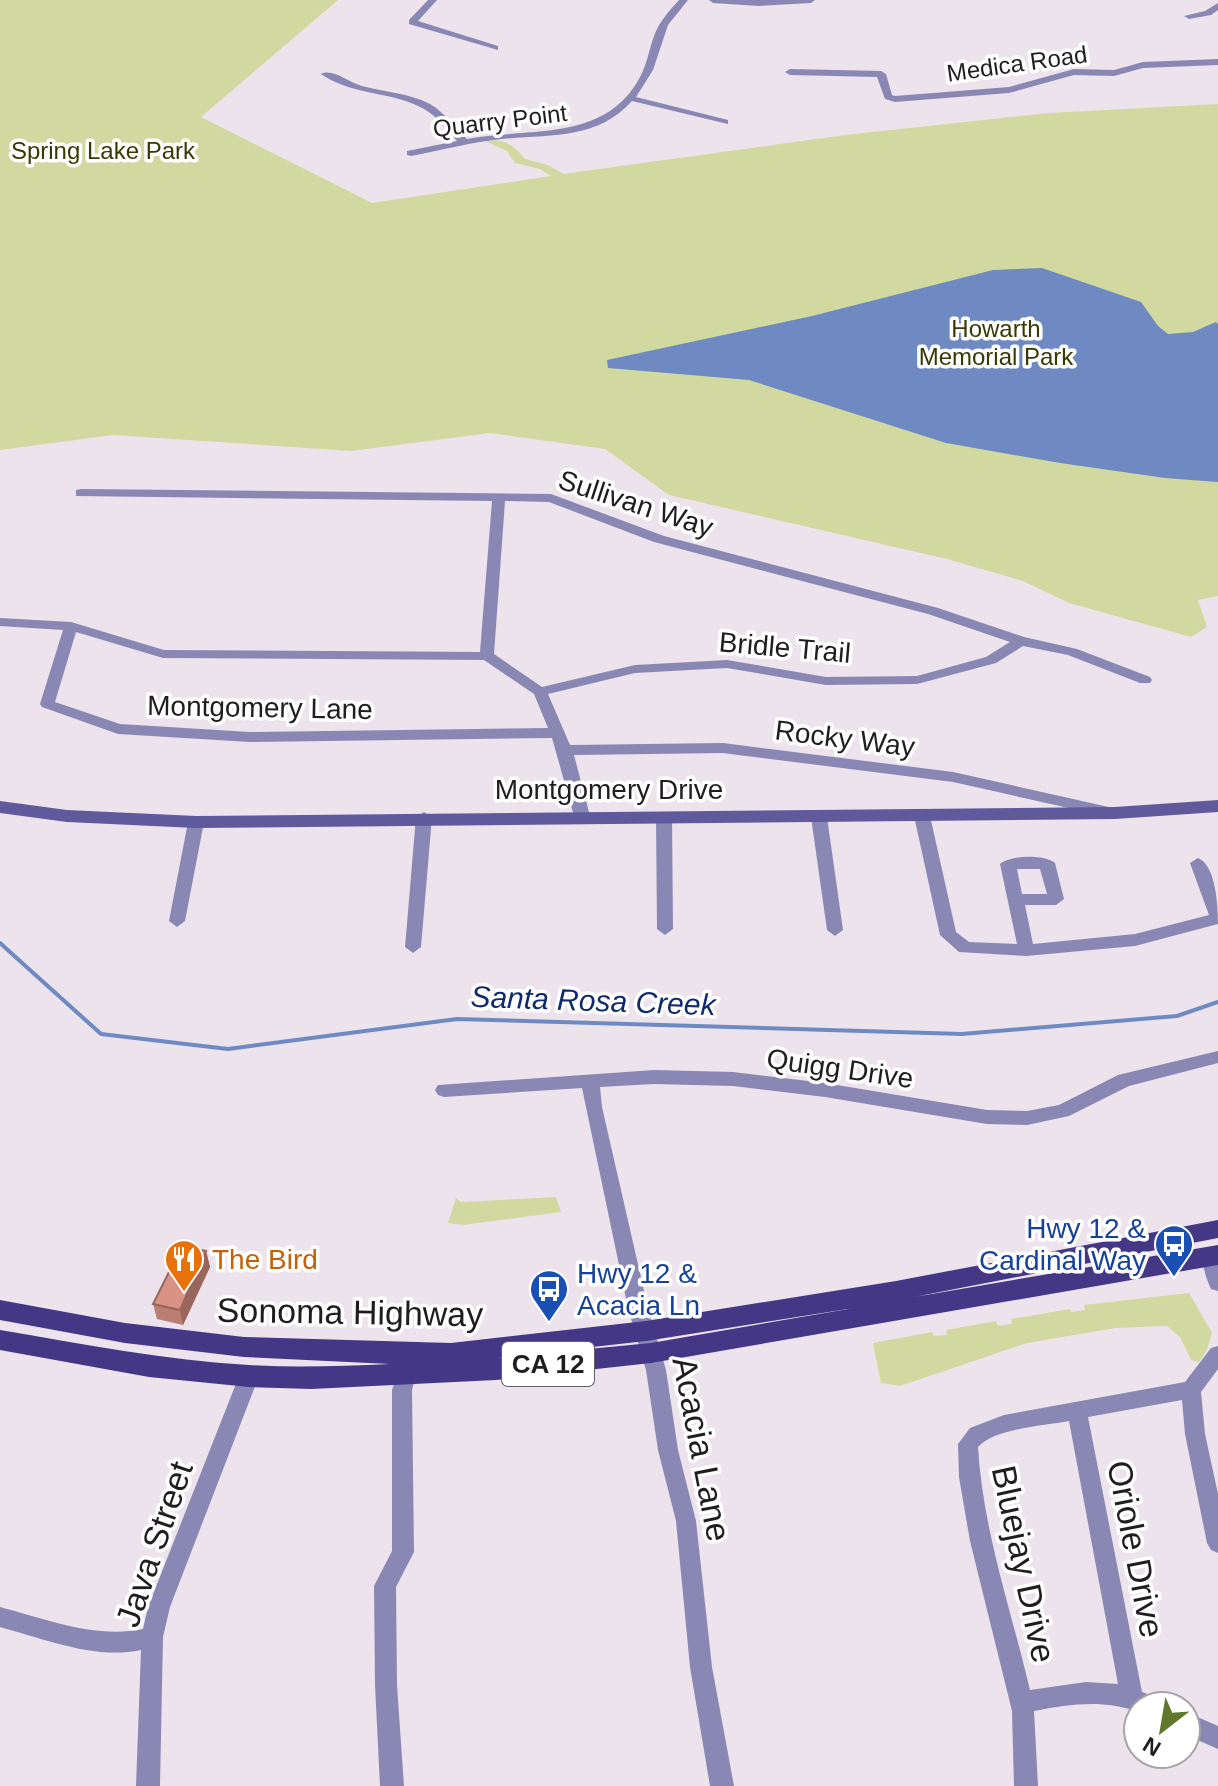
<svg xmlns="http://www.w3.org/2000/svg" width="1218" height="1786" font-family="Helvetica,sans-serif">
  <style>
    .green { fill: #d2d9a0 }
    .water { fill: #6f8ac2 }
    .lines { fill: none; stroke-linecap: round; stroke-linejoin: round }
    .stream { stroke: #6f8ac2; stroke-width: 4 }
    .street { fill: #8988b5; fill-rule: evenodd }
    .secondary { fill: #5f5a9b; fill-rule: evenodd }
    .primary { fill: #433786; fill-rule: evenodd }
    .wall { fill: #bb7e72 }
    .shaded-wall { fill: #98665c }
    .building { fill: #d99284; stroke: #98665c; stroke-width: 2 }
    .labels { text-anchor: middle; stroke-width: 7; stroke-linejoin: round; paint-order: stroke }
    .far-street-label { font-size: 24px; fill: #201c20; stroke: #fff }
    .far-park-label { font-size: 24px; fill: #373a03; stroke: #fff }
    .shield { fill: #fff; stroke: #636063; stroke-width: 2 }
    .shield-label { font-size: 26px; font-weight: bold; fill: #201c20 }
    .street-label { font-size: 28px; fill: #201c20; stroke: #fff }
    .transit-label { font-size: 28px; fill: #164399; stroke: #fff; text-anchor: end }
    .food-label { font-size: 28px; fill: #c56008; stroke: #fff; text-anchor: start }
    .water-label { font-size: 30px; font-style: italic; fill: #0f2b6c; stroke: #fff }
    .near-street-label { font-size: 34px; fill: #201c20; stroke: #fff }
  </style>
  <rect width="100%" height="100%" fill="#ede3ec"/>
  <g class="green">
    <path d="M0,0H338L201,117L372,203L551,176L540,169L515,163L507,151L485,141C504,138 514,145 525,159L548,165L563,174L845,135L1049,113L1218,104V596L1198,600L1207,627L1191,637L1069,603L1023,581L947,559L669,495L605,449L490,433L351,451L113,435L0,450Z"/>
    <polygon points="556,1197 561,1212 463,1225 448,1223 456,1198 461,1202"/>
    <polygon points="1189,1293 1212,1333 1207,1350 1199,1362 1191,1360 1180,1337 1167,1326 1116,1328 1027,1343 900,1386 881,1383 873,1343 932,1332 934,1336 947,1335 946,1330 996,1321 998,1326 1012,1324 1011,1319 1070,1309 1071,1312 1085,1310 1084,1305"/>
  </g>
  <polygon class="water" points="1042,268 1141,302 1158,326 1168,334 1193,332 1216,322 1218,324 1218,482 1165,478 1060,463 946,443 749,380 608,368 607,360 812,316 993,270"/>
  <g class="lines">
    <polyline class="stream" points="0,943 101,1034 228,1049 457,1019 962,1034 1177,1016 1218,1002"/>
    <g class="street">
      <polygon points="428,0 437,0 418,21 498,46 498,50 409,24 409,20"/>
      <path d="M679,0H688L668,25L653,70L636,97L728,120V124L632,101C597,140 551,134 503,139C472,142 442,150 411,156L407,155V151L457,141C447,130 438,117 424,109C393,91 352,96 321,74C333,68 349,83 362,86C384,92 409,93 430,104C444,112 455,127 467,139C529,127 605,143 640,77C647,64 649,50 654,36C659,22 669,11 679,0Z"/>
      <polygon points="709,0 815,0 811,3 759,6 713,3"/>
      <polygon points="1218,3 1218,10 1211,15 1189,19 1184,16 1205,11"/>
      <polygon points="1218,59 1218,65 1143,68 1114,76 1074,75 1009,93 895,102 885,99 877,77 790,75 785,72 790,69 881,71 886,74 892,95 895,96 1009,87 1074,69 1114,70 1143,62"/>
      <path d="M81,489L551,494L664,536L938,608L1024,637L1077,649L1150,677L1152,680L1150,683H1140L1068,655L1023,646L996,663L917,684L826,685L727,668L635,673L548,694L570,745L723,743L953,772L1109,807L1117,812L1109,817L953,782L723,753L574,755L590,816L582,821L574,816L552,738L250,742L118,734L42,707L40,704L63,630L0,626V618L71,622L164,650L480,652L492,501L76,496V490ZM505,501L549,502L654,542L928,614L1010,642L986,657L917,676L826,677L727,660L635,665L542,687L494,654ZM76,632L163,658L484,660L534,694L548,728L250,732L120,724L55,702Z"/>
      <path d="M922,811L930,816L956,932L969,942L1017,944L1000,864C1010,855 1045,854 1055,863L1064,899L1056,905H1025L1033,944L1135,934L1209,915L1190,863L1198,858C1216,865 1218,906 1218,924L1135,946L1026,956L959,952L940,935L914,816ZM1017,869H1040L1047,894H1022Z"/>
      <polygon points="424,812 432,817 421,947 413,953 405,947 416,817"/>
      <polygon points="664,812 672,817 673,929 665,935 657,929 656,817"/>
      <polygon points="819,812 827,817 843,930 835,936 827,930 811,817"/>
      <polygon points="196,817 204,822 185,921 177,927 169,921 188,822"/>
      <polygon points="1218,1051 1218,1063 1129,1086 1069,1116 1027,1125 987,1124 825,1097 733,1086 654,1084 600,1087 602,1107 648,1308 666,1370 678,1450 696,1521 712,1667 734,1786 710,1786 690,1667 676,1521 658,1450 646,1370 628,1308 582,1088 444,1097 438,1095 435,1090 438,1085 654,1070 733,1072 825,1083 987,1110 1027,1111 1059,1105 1118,1075"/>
      <path d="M1212,1248L1218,1250V1291L1211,1289C1206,1279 1200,1260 1205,1251Z"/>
      <path d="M1218,1346V1369L1201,1392L1205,1434L1218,1494V1553L1211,1550L1207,1543L1185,1434L1182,1400L1088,1417L1142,1692L1158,1698L1161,1706H1138V1712C1104,1699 1069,1704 1034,1711L1038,1786H1014L1012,1711L970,1541L959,1477L958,1444L970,1428L1004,1415L1185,1382L1211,1348ZM1069,1421L1118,1684L1086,1682L1030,1690C1011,1609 983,1531 978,1447C995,1428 1044,1426 1069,1421Z"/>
      <polygon points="406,1366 413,1369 416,1375 412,1390 414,1552 396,1587 397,1685 404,1786 380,1786 375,1685 374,1586 392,1551 392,1390 399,1369"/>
      <path d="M249,1367L256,1370L259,1376L170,1607L163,1637L160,1786H136L141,1650C95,1660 45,1639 0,1627V1607C46,1619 95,1639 143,1629L148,1607L239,1376L242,1370Z"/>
      <polygon points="1186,1712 1218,1726 1218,1749 1186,1735"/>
    </g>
    <polygon class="secondary" points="1218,800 1218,812 1115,819 196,828 67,822 0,813 0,801 67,810 196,816 1115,807"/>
    <path class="primary" d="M1218,1220V1238L914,1297L1218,1245V1265L651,1363L496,1380L311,1389L249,1387L149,1377L0,1350V1330C83,1344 165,1360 249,1365C296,1368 343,1366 390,1364L244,1357L125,1343L0,1320V1300L125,1323L244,1337L451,1343L646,1321L896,1281ZM854,1308L651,1343L495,1358L646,1341Z"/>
  </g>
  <polygon class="wall" points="206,1251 210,1267 183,1325 157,1319 153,1304"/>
  <polygon class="shaded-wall" points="206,1251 210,1267 183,1325 180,1310"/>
  <polygon class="building" points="182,1246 206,1251 180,1310 153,1304"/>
  <defs>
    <symbol id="bus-pin" viewBox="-11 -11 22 30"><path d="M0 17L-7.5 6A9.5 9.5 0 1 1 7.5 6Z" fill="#1a4fb4" stroke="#fff"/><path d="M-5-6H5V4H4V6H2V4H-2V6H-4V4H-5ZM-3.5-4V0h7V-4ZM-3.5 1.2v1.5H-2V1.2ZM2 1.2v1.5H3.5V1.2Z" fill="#fff"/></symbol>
    <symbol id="restaurant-pin" viewBox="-11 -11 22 30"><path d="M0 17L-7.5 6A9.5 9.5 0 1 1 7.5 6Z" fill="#e8710a" stroke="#fff"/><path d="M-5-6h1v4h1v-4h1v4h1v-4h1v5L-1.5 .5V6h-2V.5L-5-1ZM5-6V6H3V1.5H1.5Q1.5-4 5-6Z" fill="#fff"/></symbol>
  </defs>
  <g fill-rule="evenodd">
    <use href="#bus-pin" x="1152" y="1222" width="44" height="60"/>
    <use href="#restaurant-pin" x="162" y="1237" width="44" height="60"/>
    <use href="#bus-pin" x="527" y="1267" width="44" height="60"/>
  </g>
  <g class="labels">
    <g class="far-street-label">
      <text transform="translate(1017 64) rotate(-8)" y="8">Medica Road</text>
      <text transform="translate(500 121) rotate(-7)" y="8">Quarry Point</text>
    </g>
    <g class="far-park-label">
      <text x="103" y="159">Spring Lake Park</text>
      <text x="996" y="337">Howarth<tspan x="996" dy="28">Memorial Park</tspan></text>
    </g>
    <rect class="shield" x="502" y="1342" width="92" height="44" rx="6"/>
    <g class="shield-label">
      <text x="548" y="1373">CA 12</text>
    </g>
    <g class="street-label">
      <text transform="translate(636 503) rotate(18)" y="10">Sullivan Way</text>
      <text transform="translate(785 647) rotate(5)" y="10">Bridle Trail</text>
      <text transform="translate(260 707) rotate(1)" y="10">Montgomery Lane</text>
      <text transform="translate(845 738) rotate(7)" y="10">Rocky Way</text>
      <text x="609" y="799">Montgomery Drive</text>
      <text transform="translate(840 1068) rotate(8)" y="10">Quigg Drive</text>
    </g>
    <g class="transit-label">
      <text x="1146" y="1238">Hwy 12 &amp;<tspan x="1146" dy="32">Cardinal Way</tspan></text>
      <text x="577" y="1283" text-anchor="start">Hwy 12 &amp;<tspan x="577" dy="32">Acacia Ln</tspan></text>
    </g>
    <g class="food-label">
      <text x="212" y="1269">The Bird</text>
    </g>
    <g class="water-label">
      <text transform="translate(593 1001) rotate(2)" y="10">Santa Rosa Creek</text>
    </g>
    <g class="near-street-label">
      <text transform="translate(350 1312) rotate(1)" y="12">Sonoma Highway</text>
      <text transform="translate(702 1449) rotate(79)" y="12">Acacia Lane</text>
      <text transform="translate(154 1544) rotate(-71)" y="12">Java Street</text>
      <text transform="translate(1136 1549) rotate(79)" y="12">Oriole Drive</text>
      <text transform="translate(1024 1564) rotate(78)" y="12">Bluejay Drive</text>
    </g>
  </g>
  <g transform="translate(1162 1730) rotate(211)"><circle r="38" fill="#ffffff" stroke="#a6a4a6" stroke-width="2"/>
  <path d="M0-6L14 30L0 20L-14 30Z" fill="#5f782b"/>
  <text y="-12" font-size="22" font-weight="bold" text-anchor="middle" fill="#201c20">N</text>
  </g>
</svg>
